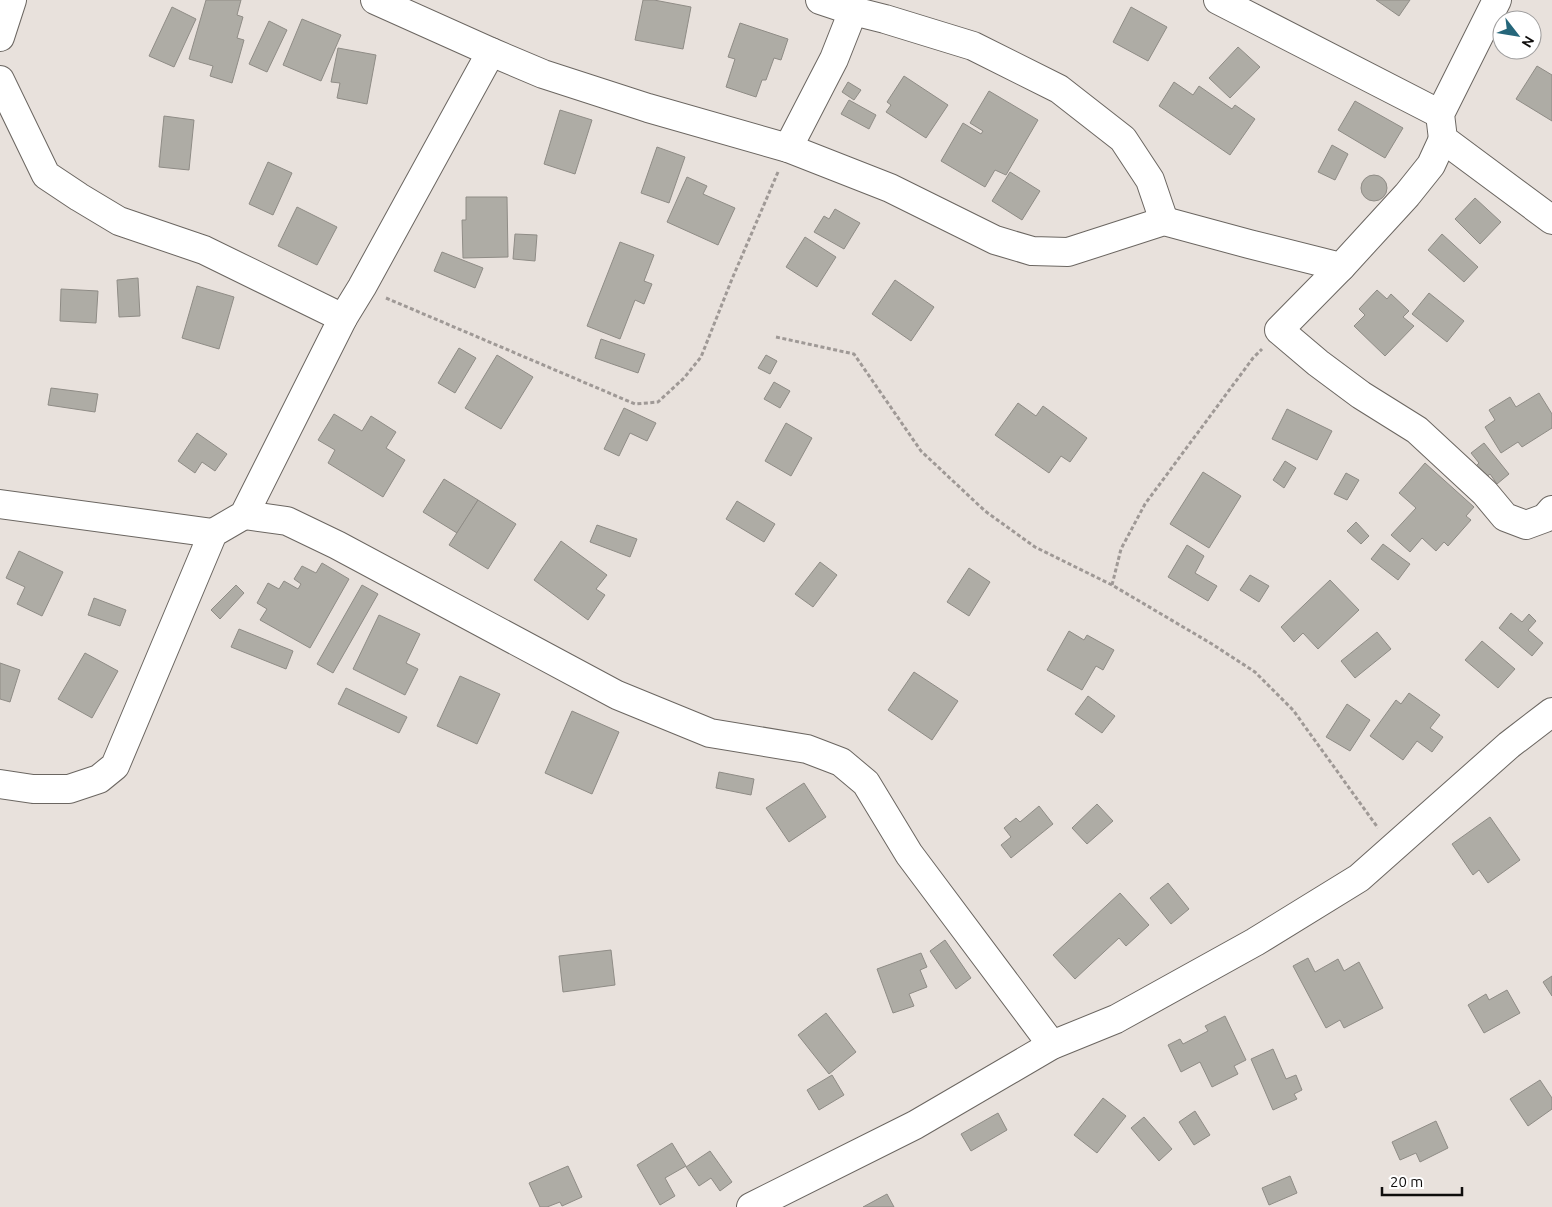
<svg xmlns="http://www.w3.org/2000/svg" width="1552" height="1207" font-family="Ubuntu,sans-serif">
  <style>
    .building { fill: #aeaca5; stroke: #8f8c86 }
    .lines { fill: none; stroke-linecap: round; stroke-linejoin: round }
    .street-casing { stroke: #6b6661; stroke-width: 30 }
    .path { stroke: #9f9996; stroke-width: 3; stroke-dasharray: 4 2.5; stroke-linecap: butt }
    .street { stroke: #fff; stroke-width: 28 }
  </style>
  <rect width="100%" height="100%" fill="#e8e1dc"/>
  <g class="building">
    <polygon points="206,0 241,0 237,15 243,17 237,38 244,40 232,83 210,76 213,66 189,59"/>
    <polygon points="643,0 654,0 691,7 683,49 635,40"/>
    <polygon points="1376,0 1410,0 1399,16"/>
    <polygon points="172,7 196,19 174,67 149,56"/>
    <polygon points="1131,7 1167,27 1148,61 1113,42"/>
    <polygon points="302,19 341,35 321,81 283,65"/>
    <polygon points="269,21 287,30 267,72 249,64"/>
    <polygon points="740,23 788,39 781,60 774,58 766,80 762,80 756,97 726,87 735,59 728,57"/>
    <polygon points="1238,47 1260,67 1230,98 1209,78"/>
    <polygon points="338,48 376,55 367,104 337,98 340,83 331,82"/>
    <polygon points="1537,66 1552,75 1552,121 1516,99"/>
    <polygon points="904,76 948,105 926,138 886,112 891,105 887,102"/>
    <polygon points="848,82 861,90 854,100 842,92"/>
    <polygon points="1174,82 1193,95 1199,86 1232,109 1235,105 1255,119 1230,155 1159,106"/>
    <polygon points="989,91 1038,120 1006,175 995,170 985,187 941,161 963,123 981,134 983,131 970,123"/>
    <polygon points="849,100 876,115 869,129 841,114"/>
    <polygon points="1355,101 1403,128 1385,158 1338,130"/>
    <polygon points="560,110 592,120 575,174 544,164"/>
    <polygon points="164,116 194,120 189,170 159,167"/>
    <polygon points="1332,145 1348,154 1335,180 1318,172"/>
    <polygon points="657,147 685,157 669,203 641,193"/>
    <polygon points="268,162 292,173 273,215 249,204"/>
    <polygon points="1010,172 1040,191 1022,220 992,201"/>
    <circle cx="1374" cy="188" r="13"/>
    <polygon points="687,177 707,186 703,194 735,208 718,245 667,222"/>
    <polygon points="466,197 507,197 508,257 463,258 462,220 466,220"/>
    <polygon points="1475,198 1501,222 1480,244 1455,219"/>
    <polygon points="297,207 337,227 317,265 278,246"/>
    <polygon points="835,209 860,223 844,249 814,232 824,216 829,219"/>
    <polygon points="515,234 537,235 535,261 513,259"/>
    <polygon points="1442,234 1478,267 1464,282 1428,250"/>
    <polygon points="805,237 836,257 817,287 786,267"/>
    <polygon points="620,242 654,255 644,281 652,284 644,304 635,300 620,339 587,326"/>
    <polygon points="442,252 483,268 475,288 434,271"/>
    <polygon points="138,278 140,316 119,317 117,280"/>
    <polygon points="895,280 934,307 911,341 872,314"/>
    <polygon points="197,286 234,297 219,349 182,338"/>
    <polygon points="61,289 98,291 96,323 60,321"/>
    <polygon points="1377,290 1387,299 1391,294 1409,311 1403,317 1414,326 1385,356 1354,326 1365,315 1359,309"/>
    <polygon points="1429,293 1464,321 1447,342 1412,314"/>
    <polygon points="601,339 645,354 638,373 595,358"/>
    <polygon points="459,348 476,358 455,393 438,383"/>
    <polygon points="497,355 533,377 501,429 465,408"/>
    <polygon points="766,355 777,361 770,374 758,368"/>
    <polygon points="774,382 790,391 780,408 764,399"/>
    <polygon points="51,388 98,394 95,412 48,405"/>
    <polygon points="1539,393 1552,414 1552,428 1522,447 1518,442 1501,453 1485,427 1495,420 1489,410 1510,397 1516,407"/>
    <polygon points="1018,403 1036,416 1043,406 1087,438 1070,462 1061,456 1049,473 995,435"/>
    <polygon points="624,408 656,423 647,441 630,433 619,456 604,449"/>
    <polygon points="1287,409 1332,431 1317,460 1272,439"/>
    <polygon points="334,414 362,431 371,416 396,432 386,448 405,460 383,497 328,463 335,450 318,440"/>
    <polygon points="786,423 812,438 791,476 765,461"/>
    <polygon points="197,433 227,454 215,471 202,462 195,473 178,461"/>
    <polygon points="1484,443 1509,474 1497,484 1490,474 1484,479 1475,467 1479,463 1471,453"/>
    <polygon points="1285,461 1296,468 1284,488 1273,480"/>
    <polygon points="1425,463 1474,507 1466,516 1471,520 1448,546 1444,542 1436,551 1422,538 1410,552 1391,535 1416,508 1399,493"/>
    <polygon points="1203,472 1241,496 1209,548 1170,524"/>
    <polygon points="1346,473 1359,480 1347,500 1334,494"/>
    <polygon points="444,479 478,500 457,533 423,512"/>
    <polygon points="478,500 516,524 488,569 449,545"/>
    <polygon points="737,501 775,524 764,542 726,519"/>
    <polygon points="1356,522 1369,536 1361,544 1347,531"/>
    <polygon points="597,525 637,539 630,557 590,542"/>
    <polygon points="561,541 607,575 596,589 605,595 588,620 534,580"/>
    <polygon points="1383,544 1410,564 1398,580 1371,559"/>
    <polygon points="1187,545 1204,556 1195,573 1217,586 1208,601 1168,577"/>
    <polygon points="19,551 63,572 42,616 17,604 25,587 6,578"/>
    <polygon points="820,562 837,575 813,607 795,594"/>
    <polygon points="322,563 349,579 310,648 260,620 267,609 257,603 268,583 279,589 284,581 298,589 301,584 294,579 302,566 316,573"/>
    <polygon points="969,568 990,582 969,616 947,602"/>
    <polygon points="1250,575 1269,586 1259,602 1240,590"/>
    <polygon points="1330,580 1359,610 1318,649 1303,633 1294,642 1281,627"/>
    <polygon points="236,585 244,593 220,619 211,610"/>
    <polygon points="362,585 378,594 333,673 317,664"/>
    <polygon points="94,598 126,610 120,626 88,615"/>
    <polygon points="1511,613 1522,622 1529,614 1536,621 1528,630 1543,643 1532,656 1499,628"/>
    <polygon points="379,615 420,634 406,663 418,669 405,695 353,669"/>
    <polygon points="239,629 293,651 286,669 231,647"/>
    <polygon points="1069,631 1084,640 1087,635 1114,650 1103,670 1096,666 1082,690 1047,670"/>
    <polygon points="1377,632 1391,649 1355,678 1341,661"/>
    <polygon points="1482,641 1515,669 1498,688 1465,660"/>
    <polygon points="85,653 118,671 92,718 58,699"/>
    <polygon points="0,663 20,670 10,702 0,699"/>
    <polygon points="914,672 958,701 932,740 888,710"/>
    <polygon points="460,676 500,694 477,744 437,726"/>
    <polygon points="346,688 407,717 399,733 338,704"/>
    <polygon points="1409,693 1440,715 1430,728 1443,737 1432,752 1417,741 1403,760 1370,736 1396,700 1401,704"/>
    <polygon points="1088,696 1115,716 1102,733 1075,714"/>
    <polygon points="1347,704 1370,720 1350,751 1326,737"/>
    <polygon points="572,711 619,732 592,794 545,773"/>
    <polygon points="719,772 754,779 751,795 716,788"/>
    <polygon points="804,783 826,817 789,842 766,808"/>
    <polygon points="1097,804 1113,821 1087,844 1072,828"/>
    <polygon points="1039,806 1053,824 1011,858 1001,845 1011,837 1004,828 1016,818 1020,822"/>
    <polygon points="1490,817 1520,860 1488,883 1479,870 1473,875 1452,844"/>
    <polygon points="1168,883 1189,909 1171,924 1150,898"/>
    <polygon points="1120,893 1149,925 1126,946 1119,938 1075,979 1053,955"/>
    <polygon points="945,940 971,978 956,989 930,951"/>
    <polygon points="611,950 615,985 563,992 559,956"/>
    <polygon points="921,953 927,967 920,970 927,987 909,994 914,1006 893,1013 877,969"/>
    <polygon points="1308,958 1315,972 1338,959 1344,971 1359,962 1383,1008 1344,1028 1340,1020 1326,1028 1293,966"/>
    <polygon points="1552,976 1552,996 1543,982"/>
    <polygon points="1507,990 1520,1013 1484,1033 1468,1005 1486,994 1489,1000"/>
    <polygon points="826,1013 856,1052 829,1074 798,1035"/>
    <polygon points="1225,1016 1246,1060 1234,1066 1238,1074 1212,1087 1200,1062 1181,1072 1168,1045 1180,1039 1183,1044 1208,1031 1205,1026"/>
    <polygon points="1273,1049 1286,1079 1296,1075 1302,1090 1294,1094 1297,1099 1273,1110 1251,1059"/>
    <polygon points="832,1075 844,1095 819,1110 807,1090"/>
    <polygon points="1540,1080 1552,1098 1552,1109 1528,1126 1510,1099"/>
    <polygon points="1103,1098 1126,1116 1097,1153 1074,1135"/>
    <polygon points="1195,1111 1210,1135 1194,1145 1179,1122"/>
    <polygon points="998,1113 1007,1130 971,1151 961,1134"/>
    <polygon points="1144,1117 1172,1149 1159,1161 1131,1128"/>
    <polygon points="1436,1121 1448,1148 1420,1162 1416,1153 1400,1160 1392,1142"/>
    <polygon points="672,1143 686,1166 665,1178 675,1196 660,1205 637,1165"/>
    <polygon points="710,1151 732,1182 720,1191 711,1178 699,1186 686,1167"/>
    <polygon points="568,1166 582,1197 562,1206 560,1202 547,1207 540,1207 529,1183"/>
    <polygon points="1290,1176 1297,1193 1269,1205 1262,1188"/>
    <polygon points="887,1194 894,1207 863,1207"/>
  </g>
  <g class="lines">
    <defs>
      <g id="street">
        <polyline points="375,0 491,52 543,74 648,108 788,148 890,188 995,240 1032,251 1068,252 1164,221 1249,244 1341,267 1407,195 1431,165 1443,139"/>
        <polyline points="820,0 853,11 885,19 973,46 1059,89 1123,139 1150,180 1164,221"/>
        <polyline points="1218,0 1440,114"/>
        <polyline points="1497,0 1440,114 1443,139 1552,220"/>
        <polyline points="0,37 12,0"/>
        <polyline points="0,80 46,175 79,197 119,221 204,250 343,318"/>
        <polyline points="788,148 834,59 853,11"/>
        <polyline points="1341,267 1279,330 1318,363 1361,395 1417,430 1485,493 1505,517 1526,525 1545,518 1552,510"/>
        <polyline points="0,504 213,533"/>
        <polyline points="244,515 287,521 337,545 617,695 710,733 807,749 841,762 866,783 909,854 1052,1045"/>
        <polyline points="0,784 33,789 69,789 99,779 115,766 213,533 244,515 343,318 362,287 491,52"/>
        <polyline points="751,1207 915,1125 1052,1045 1116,1019 1255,942 1359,878 1509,745 1552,712"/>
      </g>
    </defs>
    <use href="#street" class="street-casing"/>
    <g class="path">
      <polyline points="386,298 635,404 658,402 684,378 701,357 732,279 778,172"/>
      <polyline points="776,337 854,354 921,451 985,511 1035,547 1112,585 1212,644 1255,672 1293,710 1378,828"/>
      <polyline points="1112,585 1121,549 1145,504 1253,358 1262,349"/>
    </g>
    <use href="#street" class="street"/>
  </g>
  <g transform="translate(1517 35) rotate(121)"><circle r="24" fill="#ffffff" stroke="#9f9e9e"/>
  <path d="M0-4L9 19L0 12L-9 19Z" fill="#25667a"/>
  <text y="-8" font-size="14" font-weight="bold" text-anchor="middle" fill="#0f0d0c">N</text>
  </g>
  <path d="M1382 1187v8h80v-8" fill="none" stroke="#0f0d0c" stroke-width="2.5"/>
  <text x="1390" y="1187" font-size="15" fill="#0f0d0c" stroke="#ffffff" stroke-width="4" paint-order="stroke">20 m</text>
</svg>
